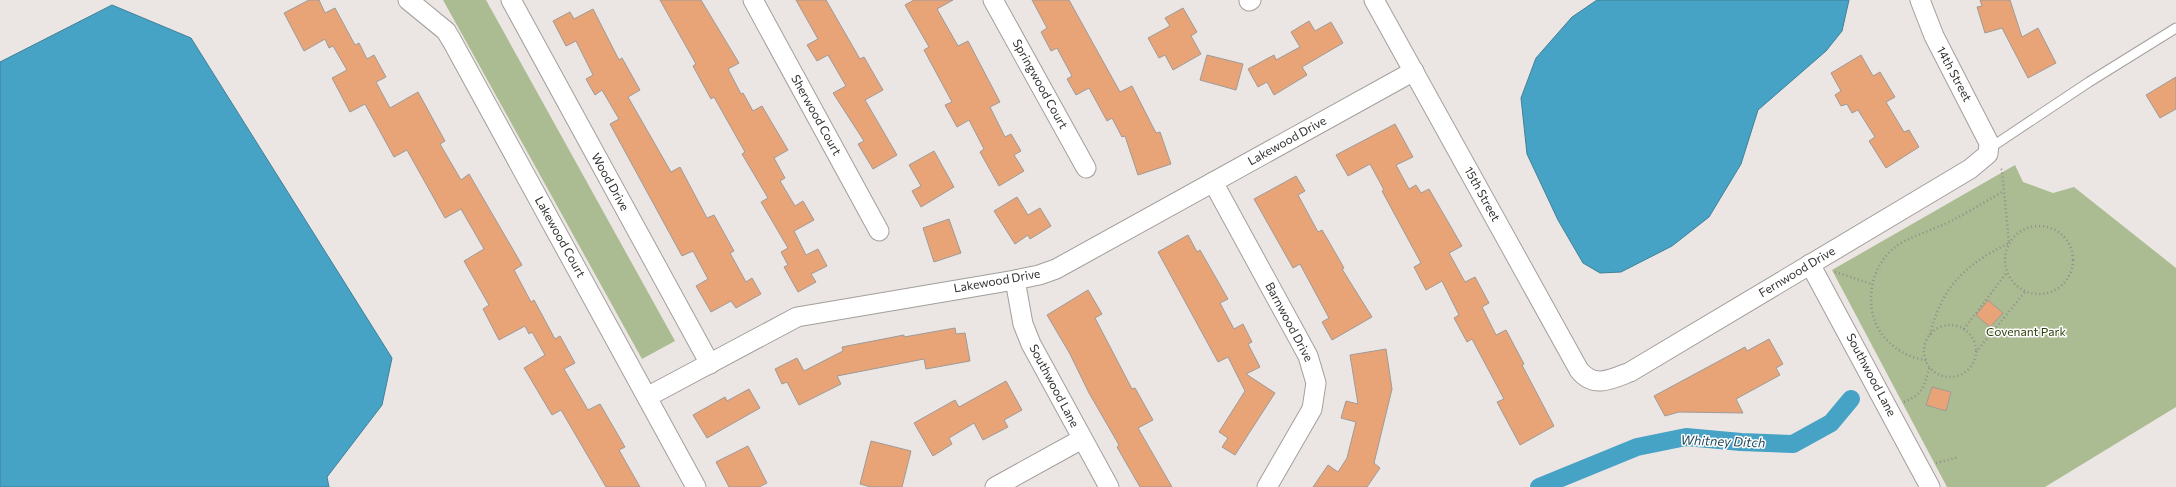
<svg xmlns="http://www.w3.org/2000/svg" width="2176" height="487" font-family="Commissioner,sans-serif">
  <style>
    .green { fill: #abbc92 }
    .water { fill: #47a3c6; stroke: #408098 }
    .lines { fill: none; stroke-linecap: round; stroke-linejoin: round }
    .canal { stroke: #47a3c6; stroke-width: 18 }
    .building { fill: #e8a477; stroke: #9f9a97 }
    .service-casing { stroke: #a49f9c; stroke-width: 11 }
    .minor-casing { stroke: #a49f9c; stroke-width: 21 }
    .path { stroke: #908d8b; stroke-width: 2.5; stroke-dasharray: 1 3; stroke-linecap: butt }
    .service { stroke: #fff; stroke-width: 9 }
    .minor { stroke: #fff; stroke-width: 19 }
    .labels { text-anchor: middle; stroke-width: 3; stroke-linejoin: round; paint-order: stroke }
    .street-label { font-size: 12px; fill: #31302e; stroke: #fff }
    .park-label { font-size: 12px; fill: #2c3d07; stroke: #fff }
    .water-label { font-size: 13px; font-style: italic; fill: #224a5a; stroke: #fff }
  </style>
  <rect width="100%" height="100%" fill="#ebe6e3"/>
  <g class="green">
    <polygon points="443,0 486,0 675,341 642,359"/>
    <polygon points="2015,165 2023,182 2053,193 2074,187 2176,268 2176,407 2045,487 1947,487 1832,270"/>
  </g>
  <g class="water">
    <polygon points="1597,0 1849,0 1842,31 1826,51 1758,110 1741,164 1709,217 1672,246 1621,272 1600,273 1583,263 1558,220 1527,154 1521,98 1536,58 1572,17"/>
    <polygon points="112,5 191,38 392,358 382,405 327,477 329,487 0,487 0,62"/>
  </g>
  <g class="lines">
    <polyline class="canal" points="1539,487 1637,447 1686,437 1741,442 1793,444 1831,423 1851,399"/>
  </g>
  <g class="building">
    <polygon points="309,0 319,0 325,13 335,8 355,45 359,43 367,59 374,55 386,77 376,82 390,108 418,92 445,141 440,144 461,180 469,174 522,265 514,270 531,302 534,300 555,339 560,336 575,363 564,369 588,410 600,404 625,447 619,450 640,487 606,487 561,410 552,415 524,368 545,355 532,332 529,334 525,326 499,340 483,309 489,305 464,261 484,249 461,209 445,218 407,150 394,157 365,104 350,112 332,78 347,70 333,46 329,48 325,39 304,51 284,13"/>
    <polygon points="660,0 701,0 739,63 728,69 741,94 743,93 753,111 762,106 788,150 774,158 785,178 780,181 795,206 803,201 814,220 794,231 806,255 818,249 827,266 811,274 816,282 798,292 784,267 788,265 781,252 788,248 761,202 768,198 742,154 745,152 714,97 711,99 693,66 696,64"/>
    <polygon points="796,0 826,0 860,59 864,57 883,90 865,100 897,155 873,169 858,144 864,141 833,93 846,86 828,55 817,61 807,45 818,39"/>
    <polygon points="914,0 953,0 937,9 958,46 968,41 1000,102 990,107 1005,137 1011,134 1021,151 1014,155 1024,171 999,186 980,152 984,149 969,120 957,127 945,105 952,102 924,50 929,47 905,5"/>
    <polygon points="1032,0 1069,0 1120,92 1132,86 1156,133 1160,132 1171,164 1138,175 1125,136 1122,137 1112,118 1107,121 1089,88 1076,95 1067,79 1072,76 1057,48 1051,51 1041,32 1047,28"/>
    <polygon points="1980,0 2010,0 2022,37 2038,28 2056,63 2028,78 2002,28 1985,33 1977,7 1982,6"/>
    <polygon points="1183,8 1197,32 1191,36 1201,54 1173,70 1165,55 1159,58 1148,38 1170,26 1165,18"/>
    <polygon points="593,9 619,60 622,58 640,90 628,97 671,172 680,167 707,218 714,215 734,251 730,253 746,282 752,278 761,294 736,308 731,301 711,312 696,286 708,279 693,251 682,256 610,124 619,119 602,90 595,95 586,79 593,75 576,41 566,46 553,21 570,12 574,19"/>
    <polygon points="1309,21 1315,31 1331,22 1343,43 1302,67 1307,75 1274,95 1267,82 1258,87 1248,69 1274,55 1276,60 1300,47 1291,32"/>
    <polygon points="1207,55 1243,64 1236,90 1200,80"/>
    <polygon points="1861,55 1873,76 1880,72 1895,97 1886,102 1904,132 1909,130 1919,147 1886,168 1869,141 1875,137 1858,110 1852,113 1847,104 1841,106 1835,95 1841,91 1831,73"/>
    <polygon points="2176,77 2176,109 2160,118 2146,95"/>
    <polygon points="1395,124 1413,157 1396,165 1409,189 1416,185 1421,193 1429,189 1462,246 1449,253 1465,282 1475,277 1489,303 1482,307 1496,335 1506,330 1524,364 1522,365 1554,426 1520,445 1497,402 1504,399 1472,339 1467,342 1454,318 1459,315 1442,281 1426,290 1414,267 1421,263 1382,191 1384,190 1370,164 1348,176 1336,155"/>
    <polygon points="934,151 954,187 921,207 912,191 921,186 909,165"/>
    <polygon points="1296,176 1305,191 1298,195 1318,232 1322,230 1328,240 1344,268 1342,269 1372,317 1332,340 1322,322 1329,318 1300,264 1293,268 1254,199"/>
    <polygon points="1017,197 1028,215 1040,208 1051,226 1030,239 1028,235 1015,244 994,211"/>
    <polygon points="949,219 961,253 934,262 923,228"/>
    <polygon points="1188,235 1197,252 1200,250 1228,299 1220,303 1234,329 1243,324 1252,342 1248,344 1260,367 1246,374 1275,393 1235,455 1222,447 1228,438 1219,432 1245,391 1228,357 1218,362 1158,252"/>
    <polygon points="1088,290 1102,314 1095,318 1132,389 1135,388 1153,420 1138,428 1172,487 1140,487 1117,447 1119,445 1089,393 1070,354 1047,315"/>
    <polygon points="1988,300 2003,313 1990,327 1976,315"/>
    <polygon points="955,328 956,334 965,333 970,361 926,369 924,359 837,376 841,384 799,405 787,382 782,384 775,369 797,358 804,371 843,351 842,347 904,335 904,337"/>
    <polygon points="1769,339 1783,364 1776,368 1780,375 1736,399 1743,413 1679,412 1665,416 1654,396 1745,347 1747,351"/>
    <polygon points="1386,349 1392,389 1374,463 1380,468 1367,487 1313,487 1328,465 1338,472 1347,458 1356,422 1341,418 1346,401 1358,404 1350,355"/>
    <polygon points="1006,381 1022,410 1004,420 1008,427 983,440 974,423 949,438 952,444 933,456 914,423 955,400 959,407"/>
    <polygon points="1932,387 1951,392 1946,411 1926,405"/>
    <polygon points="749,389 760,408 707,438 693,415 725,397 727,401"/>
    <polygon points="871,441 911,451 902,487 871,487 860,484"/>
    <polygon points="748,446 767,483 759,487 729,487 716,462"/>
  </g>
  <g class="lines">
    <defs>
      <polyline id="service" points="1990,148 2089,82 2176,28"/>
      <g id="minor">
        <polyline points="408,0 446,31 452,41 696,487"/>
        <polyline points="511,0 710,364"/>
        <polyline points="753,0 879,231"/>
        <polyline points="993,0 1086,168"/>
        <path d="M1374,0L1579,370C1594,389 1612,379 1630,372L1970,169L1988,154L1989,143L1934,36L1920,0"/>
        <polyline points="1249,1 1251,0"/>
        <polyline points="1213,182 1308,356 1316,383 1312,409 1267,487"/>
        <polyline points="1810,264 1930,487"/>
        <polyline points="1015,280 1023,324 1031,344 1109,487"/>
        <polyline points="647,397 797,317 1015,280 1039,275 1056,269 1414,71"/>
        <polyline points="995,487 1082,439"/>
      </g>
    </defs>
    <use href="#service" class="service-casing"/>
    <use href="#minor" class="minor-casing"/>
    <g class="path">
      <circle cx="2039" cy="260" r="34"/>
      <polyline points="1835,272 1872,284"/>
      <circle cx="1950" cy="351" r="26"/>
      <polyline points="1964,329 2007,272"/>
      <path d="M1930,335C1941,287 1966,264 2009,243L2002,170L1999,167"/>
      <polyline points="1976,352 2025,292"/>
      <path d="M1926,360C1906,358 1885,344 1876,324C1864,295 1874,258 1903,242C1918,234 1935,229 1951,221C1969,212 1986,201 2004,191"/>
      <path d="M1904,402C1925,393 1923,387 1930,366"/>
      <polyline points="1936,463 1959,457"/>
    </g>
    <use href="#service" class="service"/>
    <use href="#minor" class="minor"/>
  </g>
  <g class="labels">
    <g class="street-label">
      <text transform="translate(1954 74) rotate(62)" y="4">14th Street</text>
      <text transform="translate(1040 84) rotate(61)" y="4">Springwood Court</text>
      <text transform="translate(816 115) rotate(61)" y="4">Sherwood Court</text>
      <text transform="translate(1287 141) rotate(-29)" y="4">Lakewood Drive</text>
      <text transform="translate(610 182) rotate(61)" y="4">Wood Drive</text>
      <text transform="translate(1482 194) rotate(61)" y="4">15th Street</text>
      <text transform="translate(560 237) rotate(61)" y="4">Lakewood Court</text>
      <text transform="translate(1797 272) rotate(-31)" y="4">Fernwood Drive</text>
      <text transform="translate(997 281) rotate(-10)" y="4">Lakewood Drive</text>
      <text transform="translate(1289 322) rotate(62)" y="4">Barnwood Drive</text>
      <text transform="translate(1871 375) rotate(62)" y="4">Southwood Lane</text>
      <text transform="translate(1054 386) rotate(62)" y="4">Southwood Lane</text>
    </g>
    <g class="park-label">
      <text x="2026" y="336">Covenant Park</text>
    </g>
    <g class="water-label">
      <text transform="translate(1723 441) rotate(2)" y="5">Whitney Ditch</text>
    </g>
  </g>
</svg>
